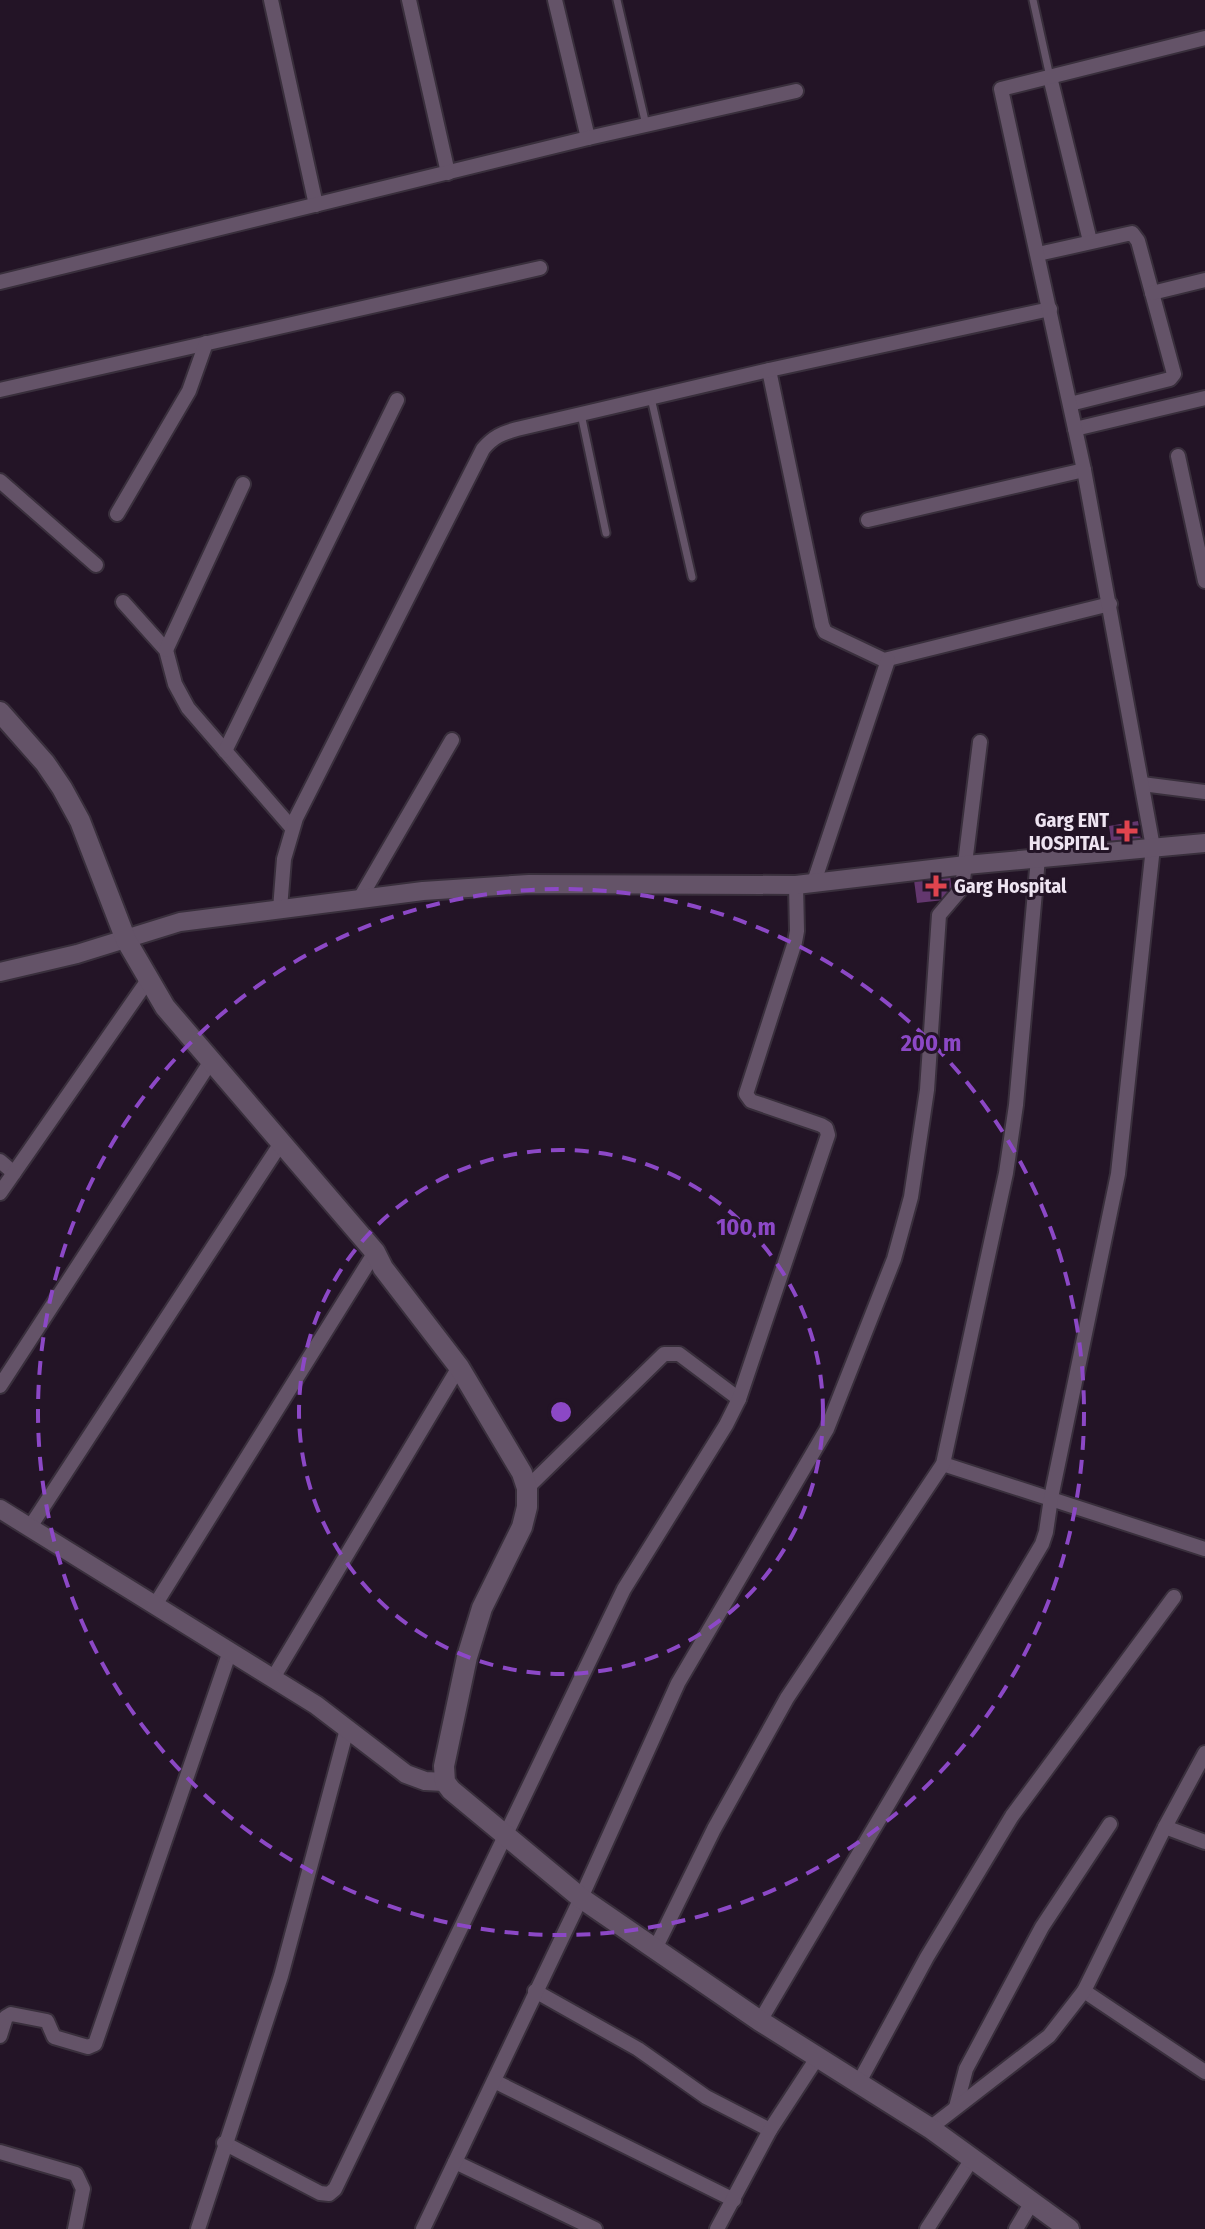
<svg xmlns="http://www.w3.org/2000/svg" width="1205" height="2229" font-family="'Fira Sans Condensed',sans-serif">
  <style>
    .building { fill: #63376e }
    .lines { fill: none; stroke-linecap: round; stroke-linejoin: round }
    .service-casing { stroke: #392f3c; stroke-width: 11 }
    .minor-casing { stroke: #392f3c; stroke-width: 18 }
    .tertiary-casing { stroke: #392f3c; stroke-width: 22 }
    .secondary-casing { stroke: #392f3c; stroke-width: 24 }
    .service { stroke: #645368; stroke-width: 7 }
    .minor { stroke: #645368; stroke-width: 14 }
    .tertiary { stroke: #645368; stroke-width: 18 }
    .secondary { stroke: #645368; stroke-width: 20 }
    .ring { fill: none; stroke: #8c48c6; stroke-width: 4; stroke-dasharray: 14 10 }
    .health-dot { fill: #e0444e; stroke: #231426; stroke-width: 3 }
    .labels { text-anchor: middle; stroke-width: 6; stroke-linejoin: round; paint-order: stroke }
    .poi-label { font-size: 20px; font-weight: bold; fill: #eee4f1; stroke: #231426; text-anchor: end }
    .centre { fill: #8c48c6; stroke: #231426; stroke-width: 4 }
    .ring-label { font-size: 24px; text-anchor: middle; font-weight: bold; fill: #8c48c6; stroke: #231426; stroke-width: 6; stroke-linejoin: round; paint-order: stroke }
  </style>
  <rect width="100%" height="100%" fill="#231426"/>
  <g class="building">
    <polygon points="1138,821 1141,841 1112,846 1109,826"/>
    <polygon points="950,875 953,899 917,903 914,880"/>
  </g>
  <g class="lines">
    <defs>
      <g id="service">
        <polyline points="617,0 646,125"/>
        <polyline points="1033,0 1050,77"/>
        <polyline points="651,398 692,577"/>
        <polyline points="581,414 606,533"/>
      </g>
      <g id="minor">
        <polyline points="271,0 316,205"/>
        <polyline points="409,0 448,173"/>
        <polyline points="555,0 588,138"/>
        <polyline points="1050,77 1090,241"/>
        <polyline points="1038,254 1132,233 1138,241 1174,374 1170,379 1070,404"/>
        <polyline points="0,282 588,138 796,91"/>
        <polyline points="1152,293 1205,280"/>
        <polyline points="769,370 822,625 825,632 884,660 1110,604"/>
        <polyline points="0,390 540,268"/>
        <polyline points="1075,429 1205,398"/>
        <polyline points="1178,456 1205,581"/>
        <polyline points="0,481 96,565"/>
        <polyline points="117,514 189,391 206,343"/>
        <polyline points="868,520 1084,470"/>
        <polyline points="123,602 166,650 175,684 188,708 292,828"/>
        <polyline points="166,650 243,484"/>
        <polyline points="225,751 397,400"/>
        <polyline points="1142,784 1205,792"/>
        <polyline points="814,882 888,660"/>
        <polyline points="359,900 452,740"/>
        <path d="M280,909L284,859L296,818L483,449C493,437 502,433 517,429L769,370L1050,309"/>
        <polyline points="0,1161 14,1173"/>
        <polyline points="0,1193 148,980"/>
        <polyline points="0,1386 211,1061"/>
        <polyline points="943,1464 1205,1549"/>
        <polyline points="527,1488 664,1354 679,1354 739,1399"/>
        <polyline points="30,1527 281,1143"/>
        <polyline points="155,1605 375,1252"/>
        <polyline points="273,1678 459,1367"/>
        <polyline points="1165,1827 1205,1842"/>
        <polyline points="655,1949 714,1829 787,1698 943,1464 1006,1173 1016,1105 1038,858"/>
        <polyline points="535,1991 638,2049 706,2097 770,2130"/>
        <polyline points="1084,1991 1205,2072"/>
        <polyline points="760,2021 1042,1544 1046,1532 1051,1498 1118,1174 1153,847 1084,470 1001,89 1205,38"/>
        <polyline points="0,2036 6,2017 11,2014 47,2021 54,2037 88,2047 95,2044 230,1651"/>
        <polyline points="494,2081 734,2200"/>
        <polyline points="858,2084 927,1957 1012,1816 1174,1597"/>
        <polyline points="956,2107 966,2069 1042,1927 1110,1824"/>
        <polyline points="930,2128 1049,2036 1084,1991 1165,1827 1205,1753"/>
        <polyline points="224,2143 320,2193 329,2194 335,2189 624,1589 726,1425 739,1399 828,1135 826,1128 821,1125 751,1101 746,1094 795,942 797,931 796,885"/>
        <polyline points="0,2152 76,2174 83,2189 75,2229"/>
        <polyline points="455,2162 595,2229"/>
        <polyline points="198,2229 281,1976 347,1729"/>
        <polyline points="423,2229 581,1898 678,1683 827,1429 894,1259 911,1197 927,1090 939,915 962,888 980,742"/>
        <polyline points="717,2229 770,2130 817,2058"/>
        <polyline points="927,2229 972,2159"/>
        <polyline points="1016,2229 1032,2202"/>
      </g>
      <g id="tertiary">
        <polyline points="0,972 77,954 180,922 423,891 529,884 796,885 966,865 1205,843"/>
        <polyline points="0,1509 316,1705 406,1774 425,1781 445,1782"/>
      </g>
      <polyline id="secondary" points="0,712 45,763 62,788 80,821 126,940 165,1007 375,1252 383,1268 459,1367 522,1473 527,1488 527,1507 522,1527 482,1608 467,1657 444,1766 445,1782 451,1790 581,1898 760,2021 930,2128 1069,2229"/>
    </defs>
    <use href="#service" class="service-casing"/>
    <use href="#minor" class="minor-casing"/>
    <use href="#tertiary" class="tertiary-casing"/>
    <use href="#secondary" class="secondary-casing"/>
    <use href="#service" class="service"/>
    <use href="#minor" class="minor"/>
    <use href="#tertiary" class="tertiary"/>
    <use href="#secondary" class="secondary"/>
  </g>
  <g class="ring">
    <circle cx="561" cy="1412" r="262"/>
    <circle cx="561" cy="1412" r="523"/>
  </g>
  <g class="health-dot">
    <path d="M1123 819h8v8h8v8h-8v8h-8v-8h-8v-8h8z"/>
    <path d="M932 874h8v8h8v8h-8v8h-8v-8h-8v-8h8z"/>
  </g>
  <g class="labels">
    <g class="poi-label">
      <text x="1109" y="827">Garg ENT<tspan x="1109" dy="23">HOSPITAL</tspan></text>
      <text x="954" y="893" text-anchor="start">Garg Hospital</text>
    </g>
  </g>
  <circle cx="561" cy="1412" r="12" class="centre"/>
  <g class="ring-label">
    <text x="931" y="1051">200 m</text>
    <text x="746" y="1235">100 m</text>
  </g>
</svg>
